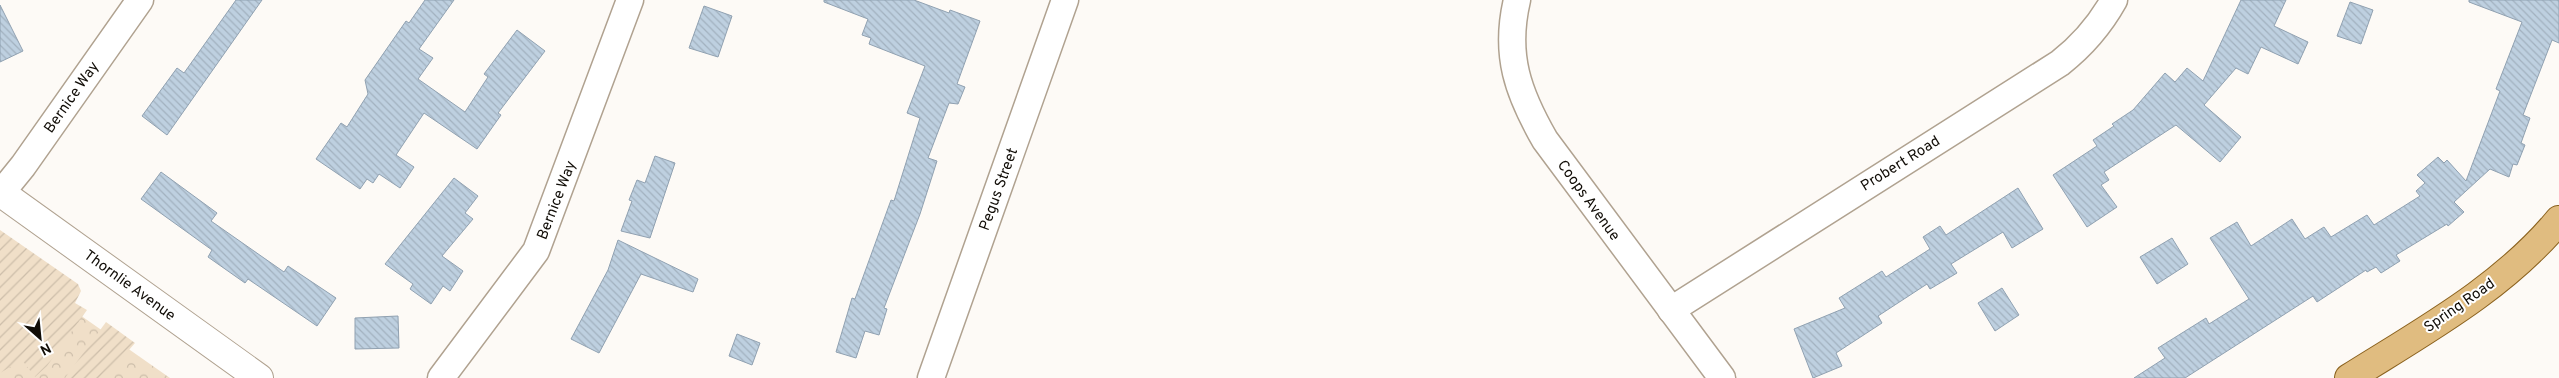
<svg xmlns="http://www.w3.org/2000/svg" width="2559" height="378" font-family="Overpass,sans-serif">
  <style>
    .forest { fill: url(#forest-crowns) }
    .garden { fill: url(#garden-furrows) }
    .building { fill: url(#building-back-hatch); stroke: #90a1b1 }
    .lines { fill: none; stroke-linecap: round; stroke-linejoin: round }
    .street-casing { stroke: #b0a290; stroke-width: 29 }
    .secondary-casing { stroke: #b0a290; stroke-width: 30 }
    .primary-casing { stroke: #8b621e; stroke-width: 30 }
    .street { stroke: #fff; stroke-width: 26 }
    .secondary { stroke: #fff; stroke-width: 28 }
    .primary { stroke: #e0bc80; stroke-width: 28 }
    .labels { text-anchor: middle; stroke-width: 4; stroke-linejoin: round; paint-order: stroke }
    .street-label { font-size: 15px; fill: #110d07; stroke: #fff }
  </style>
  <defs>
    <pattern id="forest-crowns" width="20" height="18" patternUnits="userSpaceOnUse" patternTransform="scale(1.25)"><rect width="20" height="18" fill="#f0dfc8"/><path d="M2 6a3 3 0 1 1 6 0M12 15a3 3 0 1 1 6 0" fill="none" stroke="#cdbeaa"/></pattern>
    <pattern id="garden-furrows" width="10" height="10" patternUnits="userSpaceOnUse" patternTransform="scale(1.25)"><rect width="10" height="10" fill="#f0dfc8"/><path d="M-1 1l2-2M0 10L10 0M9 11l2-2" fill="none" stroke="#cdbeaa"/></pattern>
    <pattern id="building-back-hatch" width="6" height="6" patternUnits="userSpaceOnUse" patternTransform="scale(1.25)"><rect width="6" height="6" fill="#bed0e0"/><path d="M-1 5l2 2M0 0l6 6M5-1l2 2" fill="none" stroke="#a2b1bf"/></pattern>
  </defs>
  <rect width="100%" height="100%" fill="#fdfaf6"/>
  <polygon class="forest" points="0,259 170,378 0,378"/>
  <g class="garden">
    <polygon points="0,230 78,284 81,291 75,303 87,310 47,366 35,377 22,360 0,373"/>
    <polygon points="106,322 135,343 105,378 65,378"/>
  </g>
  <g class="building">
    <polygon points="236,0 262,0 167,135 142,116 177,68 184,73"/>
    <polygon points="425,0 454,0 419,49 433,58 418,79 465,112 488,77 484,74 517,30 545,51 498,113 501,115 477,149 424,113 396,155 414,167 400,188 379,174 373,183 367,179 360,189 316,159 341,123 347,127 368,94 365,80 406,21 409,23"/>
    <polygon points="824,0 914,0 949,13 950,10 980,21 957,84 965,87 958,104 949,103 928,158 937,161 920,214 884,308 887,309 879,335 865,331 856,358 836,352 852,298 855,299 891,200 894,201 920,118 907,113 925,66 869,44 871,38 862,35 868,19 824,2"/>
    <polygon points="2241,0 2286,0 2274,26 2308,42 2298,64 2261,47 2248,74 2236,68 2204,105 2241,137 2220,162 2176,125 2104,172 2109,180 2101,185 2117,207 2087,227 2053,175 2097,146 2093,140 2114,126 2112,124 2133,110 2165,73 2175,82 2187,68 2203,81"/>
    <polygon points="2469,0 2559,0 2559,43 2552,40 2523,115 2530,118 2521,143 2525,145 2517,165 2513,164 2509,177 2490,169 2454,202 2464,212 2448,226 2447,224 2396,255 2400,261 2381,273 2376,267 2367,272 2366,270 2317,302 2313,296 2185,378 2134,378 2165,358 2158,348 2206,318 2209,324 2249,299 2210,238 2237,222 2251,246 2292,219 2305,239 2324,227 2331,237 2367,215 2374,225 2420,196 2416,191 2425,183 2417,175 2438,157 2444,163 2447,160 2466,181 2500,91 2496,89 2522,22 2469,2"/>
    <polygon points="2350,2 2373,10 2361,44 2337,36"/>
    <polygon points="0,5 23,51 0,62"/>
    <polygon points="704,6 732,16 718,57 689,48"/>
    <polygon points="655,156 675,163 650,238 621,231 632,201 629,200 637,180 645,183"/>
    <polygon points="161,172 217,213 211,221 284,272 288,266 336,298 317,326 248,279 245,283 208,257 212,250 141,199"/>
    <polygon points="454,178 478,196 465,213 473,219 442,256 463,271 450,291 443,286 431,304 410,289 413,284 385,264"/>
    <polygon points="2018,188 2043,229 2012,248 2003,232 1951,264 1957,273 1930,289 1927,284 1878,316 1882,323 1836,353 1842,366 1813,378 1794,329 1845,308 1839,298 1882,271 1886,277 1930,249 1923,237 1940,226 1946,235"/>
    <polygon points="2172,238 2188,264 2157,284 2140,257"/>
    <polygon points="618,240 698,279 693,292 641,274 599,353 571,339 608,270"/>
    <polygon points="2002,288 2019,315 1995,331 1978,303"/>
    <polygon points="398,316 399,348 355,349 355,318"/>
    <polygon points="737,334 760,343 752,365 729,356"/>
  </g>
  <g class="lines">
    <defs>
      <g id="street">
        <path d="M1517,0C1504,55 1518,93 1545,140L1722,378"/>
        <polyline points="1,193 23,166 140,0"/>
        <path d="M1671,310L2060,63C2083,45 2100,25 2114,0"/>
        <polyline points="441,378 536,251 630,0"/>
        <polyline points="931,378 1065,0"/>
      </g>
      <polyline id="secondary" points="0,192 259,378"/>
      <path id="primary" d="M2349,378C2422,332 2503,288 2559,220"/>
    </defs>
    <use href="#street" class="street-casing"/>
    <use href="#secondary" class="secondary-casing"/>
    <use href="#primary" class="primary-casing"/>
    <use href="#street" class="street"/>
    <use href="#secondary" class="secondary"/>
    <use href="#primary" class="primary"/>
  </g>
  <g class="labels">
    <g class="street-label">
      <text transform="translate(71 97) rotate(-55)" y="5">Bernice Way</text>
      <text transform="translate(1900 163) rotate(-32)" y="5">Probert Road</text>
      <text transform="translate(998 189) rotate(-70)" y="5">Pegus Street</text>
      <text transform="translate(556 200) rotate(-69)" y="5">Bernice Way</text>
      <text transform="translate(1589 200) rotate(54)" y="5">Coops Avenue</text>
      <text transform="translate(130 285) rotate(36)" y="5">Thornlie Avenue</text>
      <text transform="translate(2459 305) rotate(-35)" y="5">Spring Road</text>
    </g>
  </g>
  <g transform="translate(40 338) rotate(153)" stroke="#ffffff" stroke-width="4" paint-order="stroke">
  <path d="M0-4L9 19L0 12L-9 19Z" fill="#110d07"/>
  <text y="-8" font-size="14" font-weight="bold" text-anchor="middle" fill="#110d07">N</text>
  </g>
</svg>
